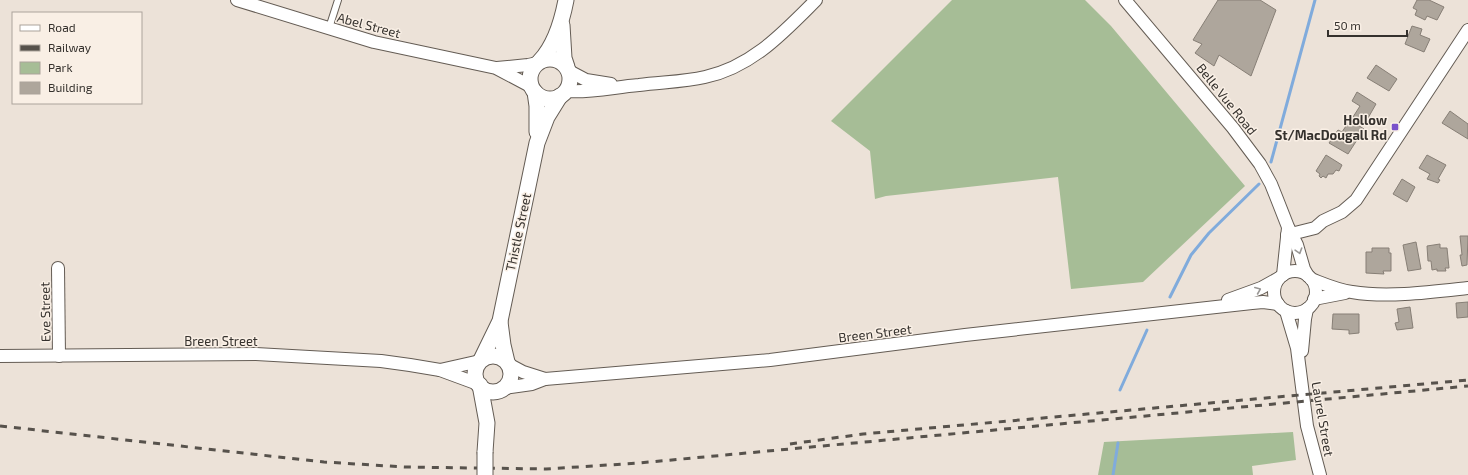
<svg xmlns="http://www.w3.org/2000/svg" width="1468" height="475" font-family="'Exo 2',sans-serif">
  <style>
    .green { fill: #a6bd96 }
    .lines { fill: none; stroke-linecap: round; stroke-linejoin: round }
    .stream { stroke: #80abdc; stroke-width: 3 }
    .building { fill: #aea69c; stroke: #877f76 }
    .service-casing { stroke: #645c54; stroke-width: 8 }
    .minor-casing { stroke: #645c54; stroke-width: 14 }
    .tertiary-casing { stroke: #645c54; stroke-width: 17 }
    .service { stroke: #fff; stroke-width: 6 }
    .minor { stroke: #fff; stroke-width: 12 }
    .tertiary { stroke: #fff; stroke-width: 15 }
    .rail { stroke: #57524c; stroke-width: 3; stroke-dasharray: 7 7; stroke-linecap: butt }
    .tertiary-bridge-casing { stroke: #645c54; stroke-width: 17; stroke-linecap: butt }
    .tertiary-bridge { stroke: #fff; stroke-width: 15 }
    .oneway { stroke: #9a9896 }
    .poi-dot { fill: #7a51ca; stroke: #f9efe5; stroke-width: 1.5 }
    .labels { text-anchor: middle; stroke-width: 3; stroke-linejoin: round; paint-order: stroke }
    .street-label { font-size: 13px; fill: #35312d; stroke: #f9efe5 }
    .poi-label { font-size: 13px; font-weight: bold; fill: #35312d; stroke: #f9efe5; text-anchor: end }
  </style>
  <rect width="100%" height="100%" fill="#ece2d8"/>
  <g class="green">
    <polygon points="952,0 1085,0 1111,26 1245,186 1143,282 1071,289 1058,177 886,196 875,199 870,151 831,121"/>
    <polygon points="1293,432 1296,460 1252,466 1253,475 1098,475 1104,442"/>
  </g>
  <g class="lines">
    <g class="stream">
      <polyline points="1271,162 1315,0"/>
      <polyline points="1170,297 1191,255 1209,233 1259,184"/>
      <polyline points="1120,390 1147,330"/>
      <polyline points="1113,475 1118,443"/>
    </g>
  </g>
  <g class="building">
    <polygon points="1218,0 1260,0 1276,10 1251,76 1219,55 1214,66 1195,53 1202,44 1193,40"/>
    <polygon points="1417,0 1429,0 1444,7 1437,20 1427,16 1425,20 1415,15 1417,10 1413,8"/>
    <polygon points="1412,26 1422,29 1420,35 1430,39 1424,52 1405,44"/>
    <polygon points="1376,65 1397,79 1389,91 1367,78"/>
    <polygon points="1357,92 1376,104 1364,125 1353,117 1360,106 1352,101"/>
    <polygon points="1450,111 1468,124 1468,139 1442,123"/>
    <polygon points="1350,120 1364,129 1348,154 1329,143 1338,130 1342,132"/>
    <polygon points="1326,155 1342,165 1339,171 1336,170 1333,174 1328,174 1326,178 1323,176 1321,178 1319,176 1320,174 1316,171"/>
    <polygon points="1427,155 1446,165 1438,179 1440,180 1438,183 1427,179 1430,174 1419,168"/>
    <polygon points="1402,179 1415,187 1407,202 1393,194"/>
    <polygon points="1460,236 1468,236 1467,265 1462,266 1460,255 1462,255"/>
    <polygon points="1416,242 1421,269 1408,271 1403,245"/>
    <polygon points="1440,244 1440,248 1447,248 1449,268 1445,268 1446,271 1437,271 1437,269 1432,270 1431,261 1428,261 1427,246"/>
    <polygon points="1372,248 1389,248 1389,253 1391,253 1391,271 1383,271 1384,274 1366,273 1366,252 1372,252"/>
    <polygon points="1468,302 1468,317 1457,318 1456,303"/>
    <polygon points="1410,307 1413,328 1397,330 1395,323 1399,322 1397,309"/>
    <polygon points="1333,314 1359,314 1359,333 1349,334 1349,330 1332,329"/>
  </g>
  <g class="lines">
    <defs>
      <polyline id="service" points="329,28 338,0"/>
      <g id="minor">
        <polyline points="237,0 374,42 496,68 532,87"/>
        <polyline points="1125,0 1233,128 1260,164 1271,184 1277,199 1288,227 1297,245 1304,269 1308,276"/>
        <polyline points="497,68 528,65 538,63"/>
        <polyline points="569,71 586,80 611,84"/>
        <path d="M566,91C591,93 614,87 639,85C661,82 684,82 705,77C752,67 784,32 816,0"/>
        <polyline points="1287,235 1315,228 1323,221 1342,212 1356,200 1468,30"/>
        <polyline points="58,268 59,356"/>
        <circle cx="1295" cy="292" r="21"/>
        <polyline points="1283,275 1288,228"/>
        <path d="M1311,279C1324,284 1337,290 1352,292C1387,298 1432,292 1468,288"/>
        <polyline points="1314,299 1345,293"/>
        <polyline points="1228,300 1261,288 1279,278"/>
        <polyline points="1286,311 1297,348 1307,426 1320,475"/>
        <polyline points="1302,351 1305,319 1307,309"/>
        <polyline points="0,356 256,354 381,361 410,365 440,370 478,384"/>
        <polyline points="508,364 523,372 545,379"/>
        <polyline points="440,370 480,361"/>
        <polyline points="504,388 532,384 545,379 770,360 965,335 1252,303 1263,302 1278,304"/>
      </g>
      <g id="tertiary">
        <polyline points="562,25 564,58 567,67"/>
        <circle cx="550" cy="79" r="20"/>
        <path d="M540,61C555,45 562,21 566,0"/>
        <polyline points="535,92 537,106 537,132"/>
        <polyline points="500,322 503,345 507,362"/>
        <circle cx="493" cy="374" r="18"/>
        <polyline points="481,360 500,321 537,143 547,117 560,96"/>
        <polyline points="480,385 487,423 485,452"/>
      </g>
    </defs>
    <use href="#service" class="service-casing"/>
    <use href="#minor" class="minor-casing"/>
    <use href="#tertiary" class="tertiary-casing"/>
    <use href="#service" class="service"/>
    <use href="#minor" class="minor"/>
    <use href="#tertiary" class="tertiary"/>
    <g class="rail">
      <polyline points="0,426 324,462 405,467 546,469 639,463 1468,386"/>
      <polyline points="790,444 863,434 1468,380"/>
    </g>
    <defs>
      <polyline id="tertiary-bridge" points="485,475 485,452"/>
    </defs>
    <use href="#tertiary-bridge" class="tertiary-bridge-casing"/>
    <use href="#tertiary-bridge" class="tertiary-bridge"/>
  </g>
  <defs><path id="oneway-chevron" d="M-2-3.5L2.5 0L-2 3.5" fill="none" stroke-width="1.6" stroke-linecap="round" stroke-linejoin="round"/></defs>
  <g class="oneway">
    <use href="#oneway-chevron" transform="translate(1299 251) rotate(73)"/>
    <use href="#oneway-chevron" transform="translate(1258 290) rotate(-23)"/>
  </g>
  <rect class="poi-dot" x="1391" y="123" width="8" height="8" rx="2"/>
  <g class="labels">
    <g class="street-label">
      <text transform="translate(369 25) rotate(15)" y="5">Abel Street</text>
      <text transform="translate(1227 99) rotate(51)" y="5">Belle Vue Road</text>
      <text transform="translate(518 232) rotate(-78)" y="5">Thistle Street</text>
      <text transform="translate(45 312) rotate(-91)" y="5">Eve Street</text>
      <text transform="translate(875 333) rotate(-7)" y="5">Breen Street</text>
      <text x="221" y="346">Breen Street</text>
      <text transform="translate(1323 419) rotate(80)" y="5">Laurel Street</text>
    </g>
    <g class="poi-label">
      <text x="1387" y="125">Hollow<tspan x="1387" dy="15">St/MacDougall Rd</tspan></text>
    </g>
  </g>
  <rect x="12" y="12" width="130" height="92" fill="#f9efe5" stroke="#aba39b"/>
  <rect x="20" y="25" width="20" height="6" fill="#ffffff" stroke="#aba39b"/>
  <text x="48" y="32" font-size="12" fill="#35312d">Road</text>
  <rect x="20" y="45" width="20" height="6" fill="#57524c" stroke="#aba39b"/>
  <text x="48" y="52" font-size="12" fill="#35312d">Railway</text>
  <rect x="20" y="62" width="20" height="12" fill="#a6bd96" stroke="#aba39b"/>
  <text x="48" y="72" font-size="12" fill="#35312d">Park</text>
  <rect x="20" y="82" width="20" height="12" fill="#aea69c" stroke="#aba39b"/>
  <text x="48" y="92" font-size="12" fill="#35312d">Building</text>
  <path d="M1328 30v6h79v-6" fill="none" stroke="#35312d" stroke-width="2"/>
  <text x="1334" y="30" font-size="12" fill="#35312d" stroke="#f9efe5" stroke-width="3" paint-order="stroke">50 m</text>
</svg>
